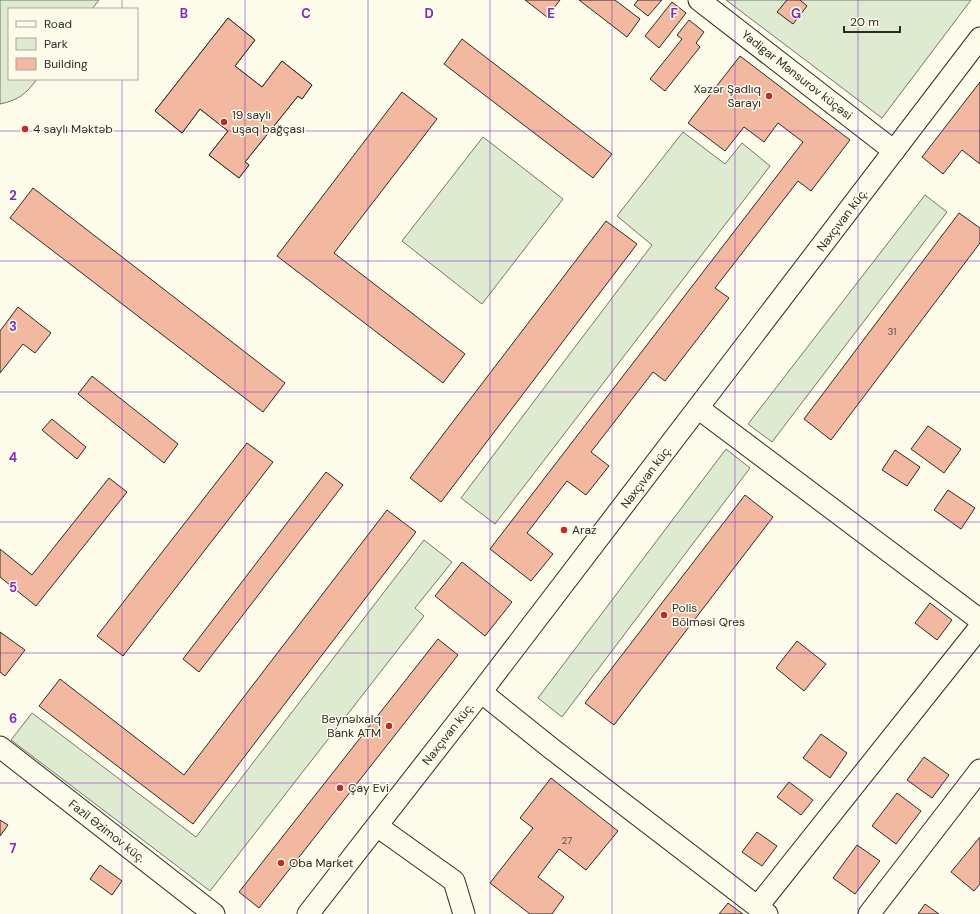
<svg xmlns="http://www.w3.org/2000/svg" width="980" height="914" font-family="'DM Sans',sans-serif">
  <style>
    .green { fill: #deebd1; stroke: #74746e }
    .building { fill: #f2b8a0; stroke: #2b2b2b; fill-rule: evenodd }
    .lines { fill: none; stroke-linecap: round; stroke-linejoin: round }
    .minor-casing { stroke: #2b2b2b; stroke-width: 23 }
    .minor { stroke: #fdfbea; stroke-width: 21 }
    .grid { fill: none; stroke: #7b2cbf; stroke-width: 1; stroke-opacity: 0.55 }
    .poi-dot { fill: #c62828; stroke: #fdfbea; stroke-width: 1.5 }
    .labels { text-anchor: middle; stroke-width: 3; stroke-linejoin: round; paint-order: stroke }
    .number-label { font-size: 10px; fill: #5d4e48 }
    .street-label { font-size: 12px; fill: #2b2b2b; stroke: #fdfbea }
    .poi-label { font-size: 12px; fill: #2b2b2b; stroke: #fdfbea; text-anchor: start }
    .grid-label { font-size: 13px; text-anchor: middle; font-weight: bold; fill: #7b2cbf; stroke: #fdfbea; stroke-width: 3; stroke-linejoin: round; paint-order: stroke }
  </style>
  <rect width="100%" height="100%" fill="#fdfbea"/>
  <g class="green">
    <path d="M0,0H99L92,9H9V79H37C26,94 19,100 0,104Z"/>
    <polygon points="726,0 971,0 882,118"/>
    <polygon points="683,132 725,164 742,143 770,166 495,524 461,498 652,245 617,216"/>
    <polygon points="483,137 563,199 482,304 402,241"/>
    <polygon points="925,195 947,212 772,442 748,424"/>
    <polygon points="726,449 750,468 562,717 538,698"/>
    <polygon points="424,540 452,562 415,608 424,616 210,891 11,740 32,713 196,837"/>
  </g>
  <g class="building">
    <polygon points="525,0 560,0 547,17"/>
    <polygon points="579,0 615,0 640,19 627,37"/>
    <polygon points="638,0 662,0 648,16 634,5"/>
    <polygon points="787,0 800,0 807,6 793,24 777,12"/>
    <polygon points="672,2 686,13 659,48 645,36"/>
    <path d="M228,18L255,40L235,66L262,87L282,61L312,85L302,99L298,96L245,162L249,165L239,178L209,155L228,131L200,109L182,133L155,111ZM229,74L255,95L234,123L207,101Z"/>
    <polygon points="228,18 255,40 235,66 262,87 282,61 312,85 302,99 298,96 245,162 249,165 239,178 209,155 228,131 200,109 182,133 155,111"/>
    <polygon points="689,20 704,32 696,43 700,47 665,91 650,79 682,39 677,35"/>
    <polygon points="462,39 612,154 593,178 444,64"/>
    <polygon points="740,56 850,140 811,191 798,181 715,288 729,298 665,381 653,372 591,452 609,466 586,495 567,481 527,533 553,554 531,581 490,549 803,142 778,123 764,142 744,127 725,151 688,123"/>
    <polygon points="980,82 980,164 962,150 943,174 922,157"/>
    <polygon points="402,92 437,119 334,253 465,354 443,383 277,256"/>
    <polygon points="33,188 285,383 263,412 10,218"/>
    <polygon points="959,213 980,228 980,243 831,440 804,419"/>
    <polygon points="606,221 637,244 441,502 410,478"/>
    <polygon points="18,307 51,333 35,353 23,344 0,373 0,331"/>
    <polygon points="92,376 178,444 164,463 78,394"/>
    <polygon points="52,419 86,447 77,459 42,430"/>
    <polygon points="928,426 961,449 944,473 911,449"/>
    <polygon points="247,443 273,462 123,656 97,636"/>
    <polygon points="895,450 920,467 907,486 882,470"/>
    <polygon points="326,472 343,485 199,672 183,659"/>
    <polygon points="109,478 127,492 36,606 0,577 0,549 32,575"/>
    <polygon points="948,490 975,508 961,529 934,510"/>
    <polygon points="745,495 773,517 614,725 585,703"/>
    <polygon points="387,510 416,532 193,824 39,706 60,679 184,775"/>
    <polygon points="462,562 512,602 485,636 435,596"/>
    <polygon points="930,603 952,620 937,640 915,623"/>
    <polygon points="0,632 25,650 5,676 0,672"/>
    <polygon points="438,639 458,655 259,908 239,892"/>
    <polygon points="797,641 826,664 804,691 776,668"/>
    <polygon points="821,734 847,753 830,778 803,758"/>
    <polygon points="924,757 949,775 932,798 907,780"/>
    <polygon points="551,778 618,831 586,870 559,849 538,877 564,897 552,914 530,914 490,883 533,828 520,818"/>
    <polygon points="789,782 813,800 801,815 777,797"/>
    <polygon points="897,793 921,811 896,844 872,826"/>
    <polygon points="0,820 8,825 0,836"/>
    <polygon points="757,832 777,846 762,866 742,852"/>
    <polygon points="980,837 980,884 974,891 951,872"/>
    <polygon points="857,845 880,861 855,894 833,878"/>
    <polygon points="100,865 122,881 112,895 90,879"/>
    <polygon points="728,903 743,914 719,914"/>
    <polygon points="925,904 939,914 918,914"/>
  </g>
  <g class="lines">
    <defs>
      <g id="minor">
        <polyline points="699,0 894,151"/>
        <polyline points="698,408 980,620"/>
        <polyline points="481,692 552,749 767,914"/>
        <polyline points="0,747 214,914"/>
        <polyline points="377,826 454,881 464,914"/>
        <polyline points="758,906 980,627"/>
        <polyline points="308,914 481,692 980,38"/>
        <polyline points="869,914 980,770"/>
      </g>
    </defs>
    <use href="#minor" class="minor-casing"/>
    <use href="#minor" class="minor"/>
  </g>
  <path class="grid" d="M122,0V9M245,0V914M368,0V914M490,0V914M612,0V914M735,0V914M858,0V914M122,79V914M0,131H980M0,261H980M0,392H980M0,522H980M0,653H980M0,783H980"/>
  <g class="poi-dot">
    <circle cx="769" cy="96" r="4"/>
    <circle cx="224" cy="122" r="4"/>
    <circle cx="25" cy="129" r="4"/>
    <circle cx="564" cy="530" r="4"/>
    <circle cx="664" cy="615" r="4"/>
    <circle cx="389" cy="726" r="4"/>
    <circle cx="340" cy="788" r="4"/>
    <circle cx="281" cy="863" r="4"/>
  </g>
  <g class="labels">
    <g class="number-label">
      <text x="892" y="335">31</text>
      <text x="567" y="844">27</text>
    </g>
    <g class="street-label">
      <text transform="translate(797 75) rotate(38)" y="4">Yadigar Mənsurov küçəsi</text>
      <text transform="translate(842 220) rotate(-53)" y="4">Naxçıvan küç.</text>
      <text transform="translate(646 477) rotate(-53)" y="4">Naxçıvan küç.</text>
      <text transform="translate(448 734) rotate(-52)" y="4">Naxçıvan küç.</text>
      <text transform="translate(107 831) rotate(38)" y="4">Fazil Əzimov küç.</text>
    </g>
    <g class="poi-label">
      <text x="761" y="93" text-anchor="end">Xəzər Şadlıq<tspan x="761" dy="14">Sarayı</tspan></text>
      <text x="232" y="119">19 saylı<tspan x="232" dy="14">uşaq bağçası</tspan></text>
      <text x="33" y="133">4 saylı Məktəb</text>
      <text x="572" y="534">Araz</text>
      <text x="672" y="612">Polis<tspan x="672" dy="14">Bölməsi Qres</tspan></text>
      <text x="381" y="723" text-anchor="end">Beynəlxalq<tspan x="381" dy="14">Bank ATM</tspan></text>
      <text x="348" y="792">Çay Evi</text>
      <text x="289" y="867">Oba Market</text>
    </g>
  </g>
  <g class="grid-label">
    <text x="184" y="18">B</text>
    <text x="306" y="18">C</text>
    <text x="429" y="18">D</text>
    <text x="551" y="18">E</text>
    <text x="674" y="18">F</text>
    <text x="796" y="18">G</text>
    <text x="13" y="200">2</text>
    <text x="13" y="331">3</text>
    <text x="13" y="462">4</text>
    <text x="13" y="592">5</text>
    <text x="13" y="723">6</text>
    <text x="13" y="853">7</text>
  </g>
  <rect x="8" y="8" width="130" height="72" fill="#fdfbea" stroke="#a9a89e"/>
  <rect x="16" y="21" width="20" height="6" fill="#fdfbea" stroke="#a9a89e"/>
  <text x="44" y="28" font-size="12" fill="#2b2b2b">Road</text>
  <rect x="16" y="38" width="20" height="12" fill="#deebd1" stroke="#a9a89e"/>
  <text x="44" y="48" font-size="12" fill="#2b2b2b">Park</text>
  <rect x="16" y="58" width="20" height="12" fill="#f2b8a0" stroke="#a9a89e"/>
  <text x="44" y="68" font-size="12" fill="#2b2b2b">Building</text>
  <path d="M844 26v6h56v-6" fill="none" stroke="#2b2b2b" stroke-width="2"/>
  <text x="850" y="26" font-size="12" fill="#2b2b2b" stroke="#fdfbea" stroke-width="3" paint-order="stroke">20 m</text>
</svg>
